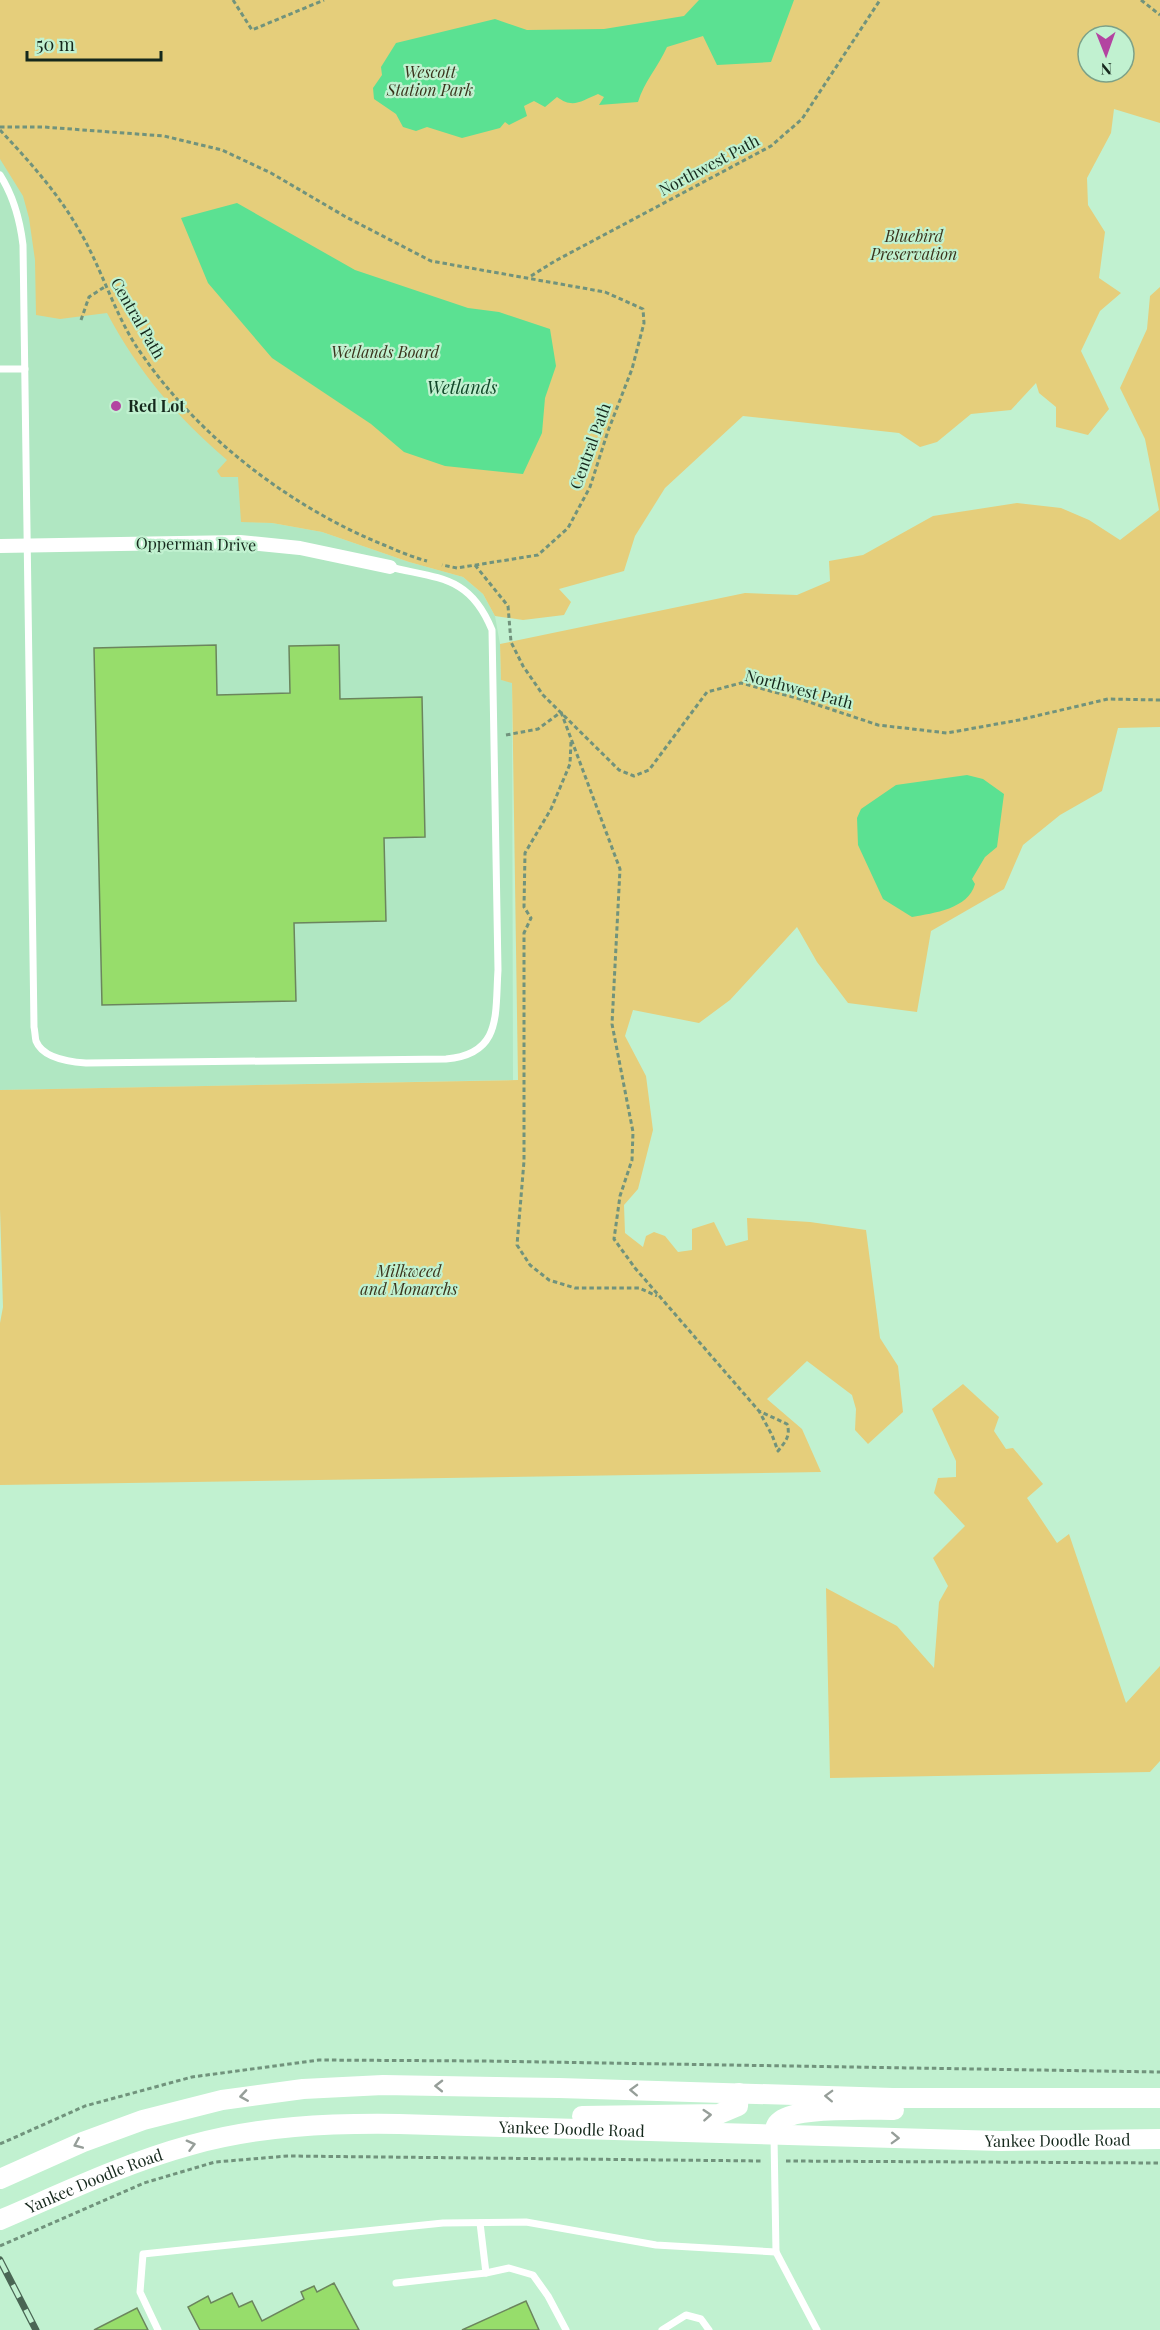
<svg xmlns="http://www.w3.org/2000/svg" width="1160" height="2330" font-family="'Playfair Display',serif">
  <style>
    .built { fill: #b0e7c2 }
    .green { fill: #e5ce7b; fill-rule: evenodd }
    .water { fill: #5be192 }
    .building { fill: #97dd6b; stroke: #6b855d; stroke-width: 1.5 }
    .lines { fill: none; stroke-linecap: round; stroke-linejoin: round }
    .path { stroke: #71937c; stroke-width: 3; stroke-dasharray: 4.5 3; stroke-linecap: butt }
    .lane { stroke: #fff; stroke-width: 7 }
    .street { stroke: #fff; stroke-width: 14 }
    .secondary { stroke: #fff; stroke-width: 20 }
    .rail-casing { stroke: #4a6654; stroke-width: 7 }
    .rail { stroke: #c1f1d0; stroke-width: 4.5; stroke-dasharray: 14; stroke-linecap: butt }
    .oneway { stroke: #969e99 }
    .poi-dot { fill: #b344a1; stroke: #c1f1d0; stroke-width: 2 }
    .labels { text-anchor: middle; stroke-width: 4.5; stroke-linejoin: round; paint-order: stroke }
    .park-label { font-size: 16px; font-style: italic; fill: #3b341d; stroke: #c1f1d0 }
    .street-label { font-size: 16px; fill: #15281c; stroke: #c1f1d0 }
    .poi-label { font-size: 16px; font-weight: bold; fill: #15281c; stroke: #c1f1d0; text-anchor: start }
    .water-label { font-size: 18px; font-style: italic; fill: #114729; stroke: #c1f1d0 }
  </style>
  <rect width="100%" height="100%" fill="#c1f1d0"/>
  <polygon class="built" points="0,138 245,469 249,522 272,523 322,532 409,562 463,577 483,594 495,616 500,644 501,680 512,682 513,1080 0,1090"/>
  <g class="green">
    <path d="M0,0H1160V123L1114,109L1111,133L1087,178L1088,205L1105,232L1099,278L1121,293L1100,311L1081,351L1109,409L1088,435L1056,427V407L1039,393L1036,383L1011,410L971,414L937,442L920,447L899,433L743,416L665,488L635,536L624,571L559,589L571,602L564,615L523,620L495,616L483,594L463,577L409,562L322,532L272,523L241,522L238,477H221L217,471L227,460C176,416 139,373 107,313L60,319L36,315L35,260L29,218L23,196L0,159ZM1088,36H1124V72H1088Z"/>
    <polygon points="1160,287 1160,727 1118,728 1102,791 1060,815 1023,845 1004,889 931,931 917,1012 848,1003 817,962 797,927 730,1000 699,1023 633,1010 625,1036 646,1076 653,1130 638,1189 624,1205 625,1233 643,1247 646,1236 654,1232 665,1236 678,1252 692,1250 692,1229 714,1222 726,1246 748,1240 747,1218 810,1222 866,1230 880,1338 898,1366 903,1412 868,1444 855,1430 856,1409 852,1395 807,1361 767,1399 802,1429 821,1472 0,1485 0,1323 3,1307 0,1209 0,1090 518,1080 512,683 501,680 500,644 745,593 797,595 830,581 829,561 863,555 933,516 1017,503 1061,508 1089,520 1120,540 1159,510 1145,439 1120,388 1147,329 1150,296"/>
    <polygon points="963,1384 999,1417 994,1431 1006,1449 1013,1448 1043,1484 1027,1498 1057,1543 1069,1534 1126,1703 1160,1666 1160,1761 1150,1772 830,1778 826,1588 897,1626 934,1668 939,1602 948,1586 933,1558 965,1526 934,1493 938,1478 956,1477 956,1461 932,1409"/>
  </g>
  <g class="water">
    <path d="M699,0H794L771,62L717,65L703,36L667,47C658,67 644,82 638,102L599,105L604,97L598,94C581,101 573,109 557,97L545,107L534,101L524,106L527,116L509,125L505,122L500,128L462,138L427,127L416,131L403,127L396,114L374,99L373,88L382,75L381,67L396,43L495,19L527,30L604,29L684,16Z"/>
    <polygon points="237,203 355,270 468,308 499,312 550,329 556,366 545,398 542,433 523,474 445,466 404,452 371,424 272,358 208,283 181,218"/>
    <path d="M967,775L983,779L1004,794L997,847L985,857L972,879L975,884C968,909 934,913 912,917L883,899L858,845L857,818L861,809L896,785Z"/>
  </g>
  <g class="building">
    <polygon points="216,645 217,695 290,693 289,646 339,645 340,699 422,697 425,837 384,838 386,921 294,923 296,1001 102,1005 94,648"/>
    <polygon points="334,2283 359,2330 200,2330 188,2307 208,2296 211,2303 232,2293 239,2307 252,2301 262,2321 304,2299 301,2292 314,2286 317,2292"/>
    <polygon points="526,2301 539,2330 462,2330"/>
    <polygon points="137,2308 148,2330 94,2330"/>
  </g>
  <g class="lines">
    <g class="path">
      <polyline points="233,0 252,30 324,0"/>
      <polyline points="1141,0 1160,15"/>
      <polyline points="0,127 44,127 164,136 222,150 271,173 346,217 431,261 605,292 643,309 644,323 632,369 608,431 590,487 568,528 538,555 457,568 442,565"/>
      <path d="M0,130C29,161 58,193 79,230C103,270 115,318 143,356C200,438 292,508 384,545C398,551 412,557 427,561"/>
      <polyline points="531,276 555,261 771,146 802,119 880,0"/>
      <polyline points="81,320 89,297 106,286"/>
      <polyline points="475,565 508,606 511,642 523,666 543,695 619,770 634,776 649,770 707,692 741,683 800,699 878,725 947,733 1019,720 1108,699 1160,700"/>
      <path d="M561,712L620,869L612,1024L633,1132L632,1160L620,1196L614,1239L635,1268L759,1411L787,1424C791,1436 785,1442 778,1451L772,1435L759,1411"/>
      <polyline points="506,735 538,729 561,712"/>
      <polyline points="571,742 570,764 551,809 525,853 524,907 531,918 524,933 524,1161 517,1245 530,1265 549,1280 575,1288 639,1288 657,1296"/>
      <polyline points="0,2144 85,2106 192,2077 319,2060 482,2061 1160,2072"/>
      <polyline points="786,2161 1160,2163"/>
      <polyline points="0,2246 144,2183 215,2162 288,2156 762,2161"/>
    </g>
    <g class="lane">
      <path d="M0,175C14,197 20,220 23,245L34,1027C35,1031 35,1037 36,1041C43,1059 71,1062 86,1063L446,1059C502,1054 495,1015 498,970L492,630C470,576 440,579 390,567"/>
      <polyline points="0,369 25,369"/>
      <polyline points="774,2137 776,2252 817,2330"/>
      <polyline points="486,2273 509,2268 533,2275 548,2296 566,2330"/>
      <polyline points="396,2283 486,2273 480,2223"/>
      <polyline points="158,2330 140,2292 143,2254 443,2223 526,2222 656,2245 776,2252"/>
      <polyline points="662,2330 686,2315 701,2319 709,2330"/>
    </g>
    <polyline class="street" points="0,546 240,542 300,548 390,567"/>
    <g class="secondary">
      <polyline points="582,2116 719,2114 738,2106 739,2093"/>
      <path d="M774,2134C775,2127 776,2123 783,2119C802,2107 869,2110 894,2110"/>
      <polyline points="0,2179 83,2142 143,2120 222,2100 303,2089 383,2085 559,2088 893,2098 1160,2098"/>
      <path id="s1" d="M0,2220C63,2193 125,2163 191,2145C259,2126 329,2123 399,2124L1000,2141L1160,2139"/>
    </g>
    <defs>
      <polyline id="rail" points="0,2260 36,2330"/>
    </defs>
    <use href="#rail" class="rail-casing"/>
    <use href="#rail" class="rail"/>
  </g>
  <defs><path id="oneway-chevron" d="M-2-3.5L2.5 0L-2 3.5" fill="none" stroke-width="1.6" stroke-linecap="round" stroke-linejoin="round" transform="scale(1.5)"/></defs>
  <g class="oneway">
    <use href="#oneway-chevron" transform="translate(439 2086) rotate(-179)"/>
    <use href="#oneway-chevron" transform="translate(634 2090) rotate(-178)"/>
    <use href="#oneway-chevron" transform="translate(244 2096) rotate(171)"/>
    <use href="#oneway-chevron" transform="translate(829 2096) rotate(-178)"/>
    <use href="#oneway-chevron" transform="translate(707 2115) rotate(-4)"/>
    <use href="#oneway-chevron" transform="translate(895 2138) rotate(2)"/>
    <use href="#oneway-chevron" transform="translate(78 2144) rotate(157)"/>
    <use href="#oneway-chevron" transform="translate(191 2145) rotate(-15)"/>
  </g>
  <circle class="poi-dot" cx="116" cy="406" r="6"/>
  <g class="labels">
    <g class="park-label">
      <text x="430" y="78">Wescott<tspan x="430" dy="18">Station Park</tspan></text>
      <text x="914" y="242">Bluebird<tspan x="914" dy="18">Preservation</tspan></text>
      <text x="385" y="358">Wetlands Board</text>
      <text x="409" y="1277">Milkweed<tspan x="409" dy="18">and Monarchs</tspan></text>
    </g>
    <g class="street-label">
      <text transform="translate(709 165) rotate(-28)" y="6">Northwest Path</text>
      <text transform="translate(138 318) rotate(60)" y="6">Central Path</text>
      <text transform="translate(590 446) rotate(-70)" y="6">Central Path</text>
      <text transform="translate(196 544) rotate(1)" y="6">Opperman Drive</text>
      <text transform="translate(799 689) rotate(15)" y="6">Northwest Path</text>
      <text dy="6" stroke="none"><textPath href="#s1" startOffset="588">Yankee Doodle Road</textPath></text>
      <text dy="6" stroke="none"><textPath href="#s1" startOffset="1074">Yankee Doodle Road</textPath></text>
      <text dy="6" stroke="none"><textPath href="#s1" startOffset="102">Yankee Doodle Road</textPath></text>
    </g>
    <g class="poi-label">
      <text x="128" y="412">Red Lot</text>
    </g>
    <g class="water-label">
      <text x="462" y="394">Wetlands</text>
    </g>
  </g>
  <g transform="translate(1106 54) rotate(179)"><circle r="28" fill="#c1f1d0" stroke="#7ca188" stroke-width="1.5"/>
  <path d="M0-4.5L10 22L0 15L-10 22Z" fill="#b344a1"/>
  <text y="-9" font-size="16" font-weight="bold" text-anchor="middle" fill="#15281c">N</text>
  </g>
  <path d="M27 51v9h134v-9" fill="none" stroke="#15281c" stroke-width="3"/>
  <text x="36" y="51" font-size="18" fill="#15281c" stroke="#c1f1d0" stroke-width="4.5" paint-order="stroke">50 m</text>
</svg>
